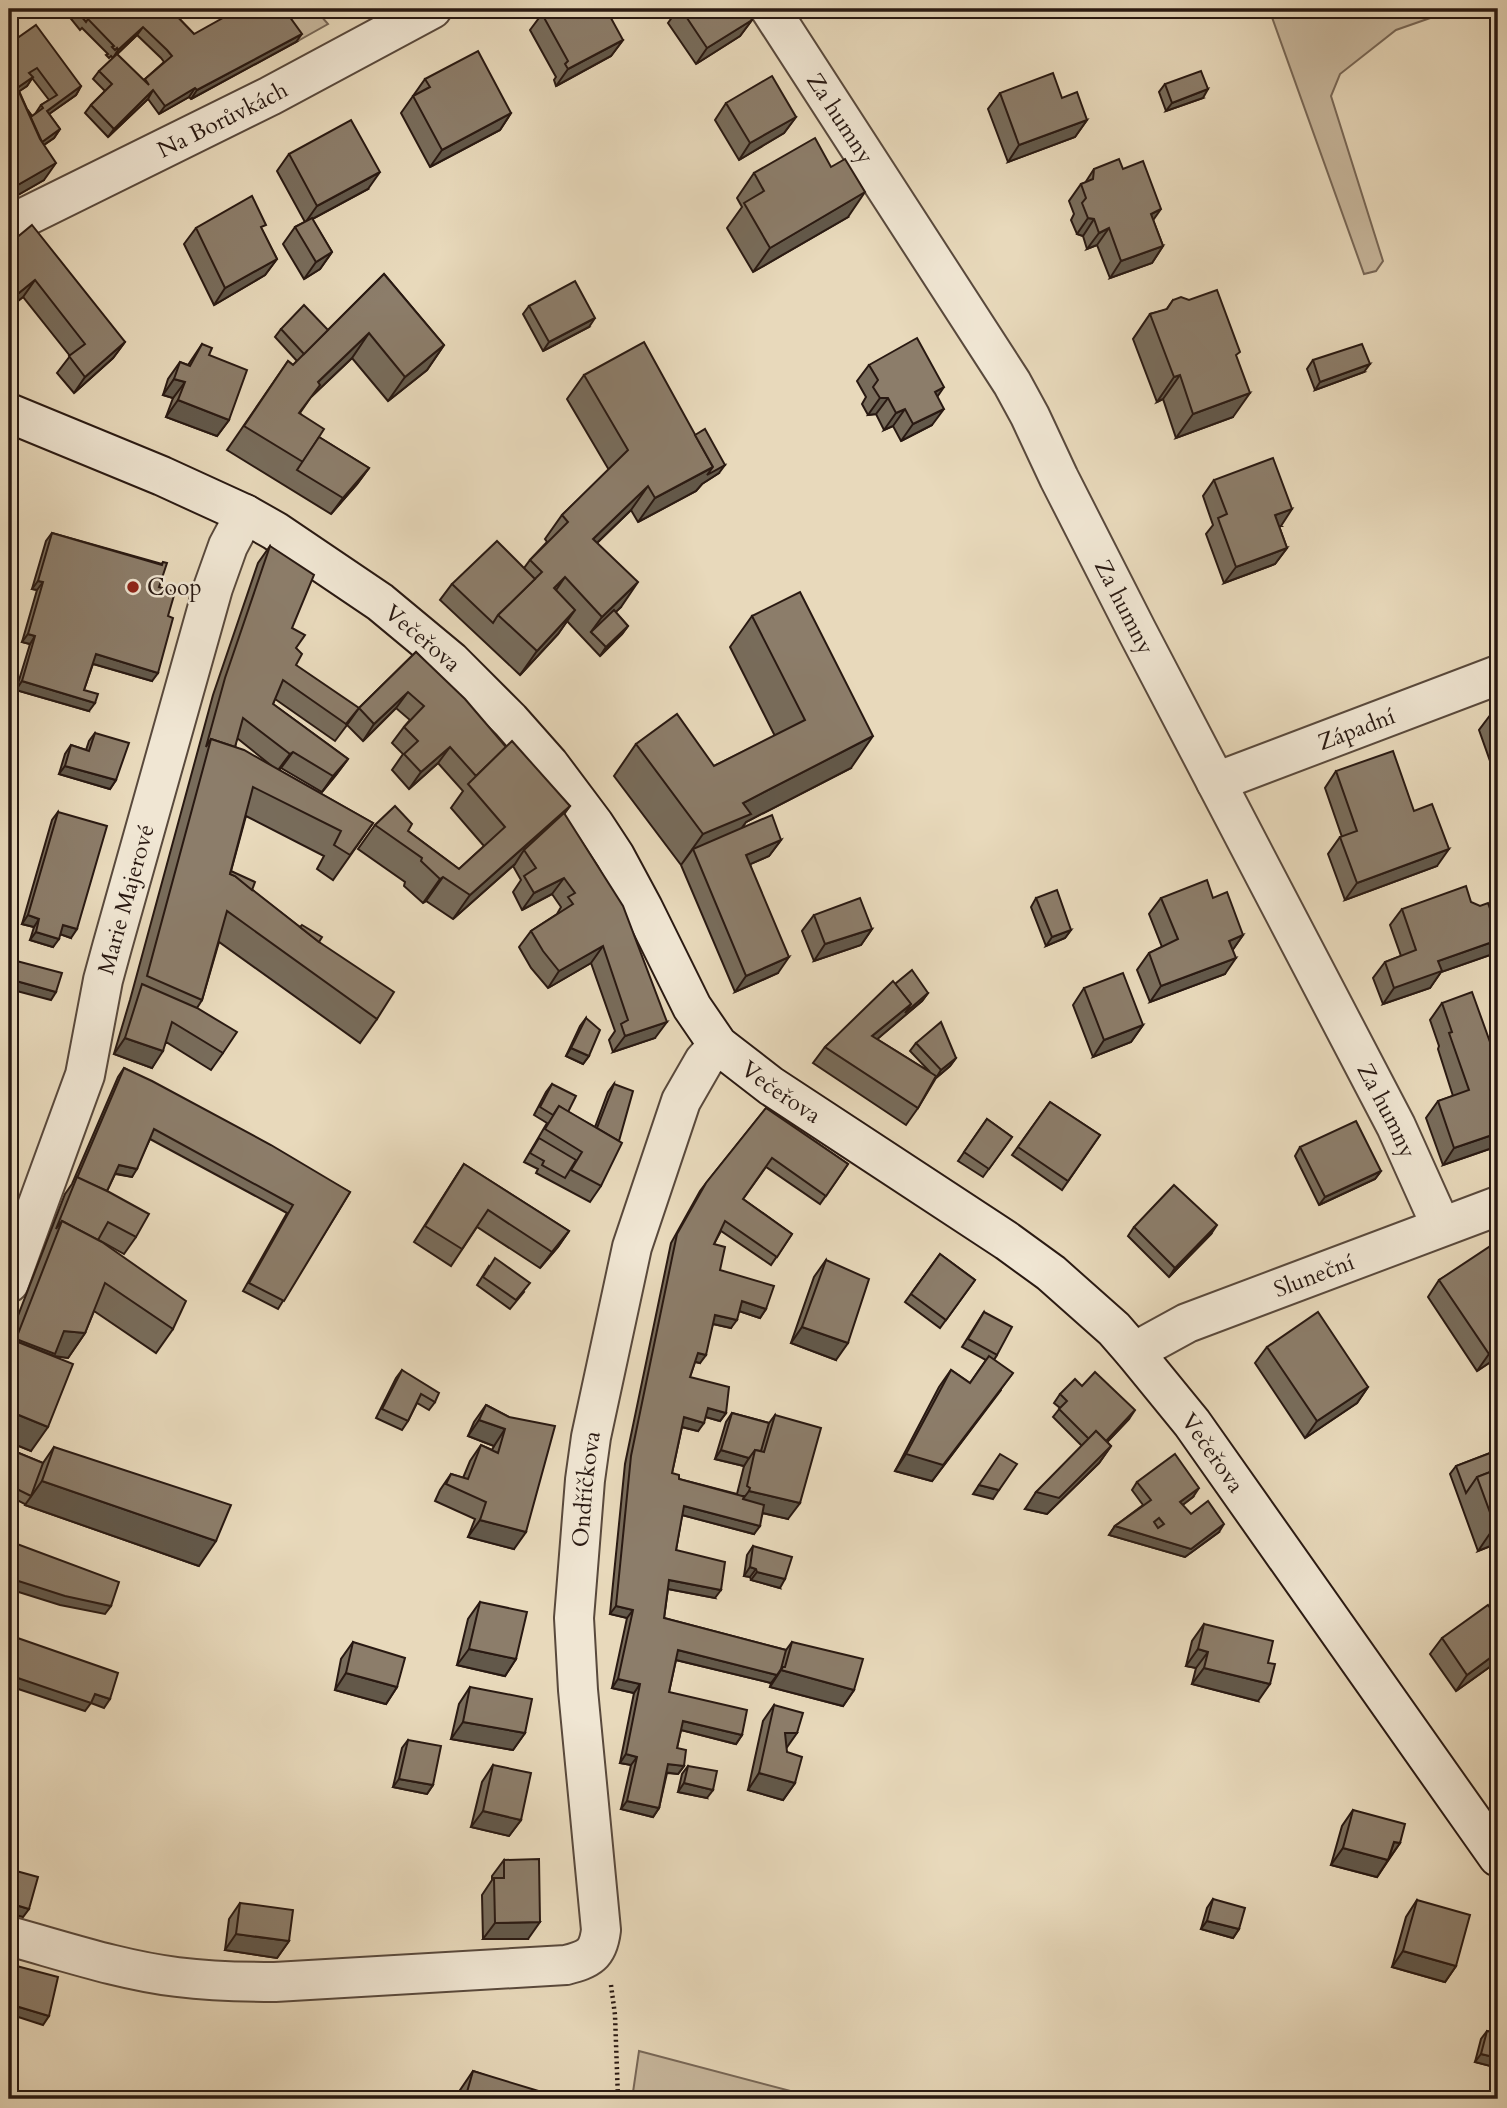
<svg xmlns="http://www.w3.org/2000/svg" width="1507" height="2108" font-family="Cardo,serif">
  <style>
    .green { fill: #c8b89e; stroke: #786858; stroke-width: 2 }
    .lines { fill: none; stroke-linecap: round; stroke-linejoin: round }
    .street-casing { stroke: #59493c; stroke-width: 42 }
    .secondary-casing { stroke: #291912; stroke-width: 42 }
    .path { stroke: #291912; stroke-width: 4.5; stroke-dasharray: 2 3.5; stroke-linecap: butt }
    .street { stroke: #f0e6d3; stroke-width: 38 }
    .secondary { stroke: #f0e6d3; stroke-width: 38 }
    .wall { fill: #786c5b; stroke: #291912; stroke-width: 2; fill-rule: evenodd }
    .shaded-wall { fill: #62584a; stroke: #291912; stroke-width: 2 }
    .building { fill: #8c7d6a; stroke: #291912; stroke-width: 2; fill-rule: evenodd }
    .poi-dot { fill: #8f2418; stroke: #f0e6d3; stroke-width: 2.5 }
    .labels { text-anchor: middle; stroke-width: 5; stroke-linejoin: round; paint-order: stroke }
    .street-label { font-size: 23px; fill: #291912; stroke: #f0e6d3 }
    .poi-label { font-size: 23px; fill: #291912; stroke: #f0e6d3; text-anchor: start }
  </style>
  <rect width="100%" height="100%" fill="#e8d9bb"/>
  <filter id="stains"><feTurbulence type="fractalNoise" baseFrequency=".00286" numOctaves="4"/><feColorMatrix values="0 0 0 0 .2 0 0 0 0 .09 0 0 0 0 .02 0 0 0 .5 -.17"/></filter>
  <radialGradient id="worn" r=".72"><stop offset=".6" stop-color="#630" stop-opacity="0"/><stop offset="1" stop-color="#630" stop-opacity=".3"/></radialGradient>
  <g class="green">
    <polygon points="272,9 315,9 328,24 296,42"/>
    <polygon points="1269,9 1456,9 1396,30 1340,74 1331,96 1383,261 1376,271 1364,274"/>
    <polygon points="639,2051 821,2099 632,2099"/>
  </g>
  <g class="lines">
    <defs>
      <g id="street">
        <path id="s1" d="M770,9L1012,383L1030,416L1059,478L1137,631L1396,1126L1441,1226"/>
        <path id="s2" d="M9,225L270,96L432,9"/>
        <path id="s3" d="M1216,782L1498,675"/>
        <path id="s4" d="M9,1283L85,1075L103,980L112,947L213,588L228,546L245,514"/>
        <path id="s5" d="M1134,1352L1187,1323L1498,1206"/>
        <path id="s6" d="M9,1936C64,1951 120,1970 177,1977C210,1981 242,1982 275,1982L566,1965C589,1959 598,1955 601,1930L578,1690L574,1618L585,1480L591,1437L632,1247L681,1101L704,1061L718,1045"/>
      </g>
      <g id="secondary">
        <path id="s7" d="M9,413L162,476L245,514L275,531L380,602L451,661L510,720L549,764L594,824L615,856L643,908L692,1007L718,1045L771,1086L1007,1241L1051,1273L1114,1329L1134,1352L1192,1423L1498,1857"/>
      </g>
    </defs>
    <use href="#street" class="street-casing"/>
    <use href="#secondary" class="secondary-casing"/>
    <polyline class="path" points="611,1985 615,2015 618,2099"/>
    <use href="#street" class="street"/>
    <use href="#secondary" class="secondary"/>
  </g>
  <g class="wall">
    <polygon points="63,9 170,9 194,34 296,42 191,99 189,97 159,114 148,99 108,137 85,113 91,105 105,91 93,79 99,71 144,80 164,62 161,58 137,35 113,58 111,56 109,58 106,55 108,54 82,28 80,30"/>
    <polygon points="678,9 745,9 752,20 740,36 696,64 668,23"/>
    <polygon points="542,14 623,40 611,56 556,86 554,80 556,77 530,30"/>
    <path d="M9,44L81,86L76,95L49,114L60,129L54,138L44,145V180L9,200ZM32,78L49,100L41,105L35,114L32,116L27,109L19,91L27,86Z"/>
    <polygon points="425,79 511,113 500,130 430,167 401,113"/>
    <polygon points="1165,84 1203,98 1166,111 1159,92"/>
    <polygon points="1000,93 1062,98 1087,120 1075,137 1008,162 988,109"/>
    <polygon points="726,103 796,117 784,133 739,160 715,120"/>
    <polygon points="289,154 368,189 312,219 332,252 320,269 304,279 283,244 295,227 305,222 277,171"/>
    <polygon points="1094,169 1123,169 1153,220 1163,246 1152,263 1110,278 1097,245 1087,249 1083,236 1077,234 1071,220 1074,214 1069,201 1081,184 1085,183"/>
    <polygon points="754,173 848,217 753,272 727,228 742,207 737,198"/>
    <polygon points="196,228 262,230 277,259 265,275 214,305 184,244"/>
    <polygon points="9,244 125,342 113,358 74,393 57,373 70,356 23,297 9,308"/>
    <polygon points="384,274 444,345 427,370 388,401 352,358 311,397 300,413 319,437 369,468 357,484 331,514 227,450 288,361 293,365 297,361 275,337 281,329 328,330"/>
    <polygon points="1173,300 1236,357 1233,417 1176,438 1163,399 1157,402 1133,339 1150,314 1166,310"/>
    <polygon points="529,306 589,327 543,351 523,314"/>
    <polygon points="202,344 209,355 229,420 217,436 166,417 173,398 163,395 168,379 180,362 188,365"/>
    <polygon points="1313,360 1364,372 1315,390 1307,369"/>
    <polygon points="869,365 937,396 932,425 901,441 893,426 884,430 876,414 868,415 862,404 866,397 857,381"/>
    <polygon points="584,375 695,435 719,473 702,484 696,491 638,522 631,510 597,543 621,607 615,612 628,626 622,634 600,656 567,621 558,634 520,675 440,600 452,584 524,568 530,560 547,542 545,539 562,515 609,470 567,399"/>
    <polygon points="1214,480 1281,526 1279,526 1287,548 1275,564 1224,583 1206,534 1213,525 1203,496"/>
    <polygon points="52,533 162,564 163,562 159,587 152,681 93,664 84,690 89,711 16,690 30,644 22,642 37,590 32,589 46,541"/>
    <path d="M270,546L292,628L296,648V665L347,725L335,741L275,699L273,704L348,759L336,775L322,792L281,768L279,770L373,823L333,880L317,869L324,856L246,816L231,871L252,890L319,942L377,1019L360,1043L219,942L202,1000L197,1008L223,1053L211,1070L166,1042L152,1068L114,1054L130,1000L213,695L258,563ZM237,738L273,767L235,747Z"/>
    <polygon points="752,616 851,768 746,822 742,828 781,840 769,856 750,864 778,973 735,992 681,865 614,776 636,744 714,766 775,736 730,647"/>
    <polygon points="416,652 506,747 570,806 564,813 655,1038 613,1052 609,1040 615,1031 591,963 548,988 531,968 519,947 531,931 557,914 561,907 552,894 522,910 513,892 521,880 513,866 515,864 453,919 426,901 423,903 404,886 405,882 358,849 375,825 408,831 459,869 484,846 451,808 463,791 438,763 409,789 392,770 403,754 392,743 404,727 410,720 396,708 363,741 347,725 359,708"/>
    <polygon points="1498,711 1498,774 1495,775 1479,730 1491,714"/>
    <polygon points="95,733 116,780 110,789 59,774 65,754 71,745 86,750 89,741"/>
    <polygon points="1336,771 1414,811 1437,866 1345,900 1328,854 1340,837 1342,837 1325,788"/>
    <polygon points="58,812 71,938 60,934 53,947 30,940 34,927 22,924 52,820"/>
    <polygon points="1036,898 1071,930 1065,938 1046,946 1031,907"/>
    <polygon points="1161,898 1213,898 1243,935 1233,949 1225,974 1150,1002 1137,970 1149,953 1162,947 1149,914"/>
    <polygon points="1402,909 1490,955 1441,972 1430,988 1383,1004 1373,978 1385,962 1401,956 1390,925"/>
    <polygon points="814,915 872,929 861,945 814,961 802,931"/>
    <polygon points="895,984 928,993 922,1001 877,1039 930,1072 910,1051 916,1043 956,1058 950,1066 936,1078 918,1108 906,1125 813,1063 825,1047"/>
    <polygon points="1084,988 1143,1025 1131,1042 1093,1057 1073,1005"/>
    <polygon points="1442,1003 1490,1042 1498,1146 1443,1165 1426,1118 1438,1101 1453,1096 1438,1049 1439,1046 1430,1020"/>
    <polygon points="586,1018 589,1056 583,1064 566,1056 580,1026"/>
    <polygon points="124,1068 350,1192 278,1309 243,1291 287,1213 150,1139 132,1177 115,1174 107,1191 136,1237 124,1254 99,1240 173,1329 156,1353 94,1311 85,1333 68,1358 54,1356 31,1451 9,1442 9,1339 65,1194 72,1184 118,1077"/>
    <polygon points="552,1084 568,1112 595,1127 608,1092 614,1084 601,1186 590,1202 536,1173 538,1169 524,1162 547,1123 534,1115 546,1092"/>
    <polygon points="1050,1102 1100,1135 1062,1190 1012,1155"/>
    <polygon points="766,1108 848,1164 820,1204 766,1167 743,1199 792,1234 771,1265 721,1231 714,1244 720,1270 766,1309 760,1318 739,1311 731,1328 713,1324 700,1363 695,1362 690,1377 726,1413 720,1421 706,1417 698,1431 682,1427 672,1473 679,1479 737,1494 744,1466 715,1459 726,1422 732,1413 769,1423 775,1415 788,1519 763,1513 754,1534 682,1515 676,1550 715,1598 668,1589 664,1618 786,1650 792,1642 854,1690 843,1706 770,1687 771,1683 676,1660 669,1692 742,1735 736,1744 681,1730 677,1748 684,1766 678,1774 667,1773 659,1808 653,1817 621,1809 631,1765 620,1763 634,1693 612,1688 627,1618 610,1614 625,1464 671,1243 700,1191 706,1183"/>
    <polygon points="987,1119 1012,1137 983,1177 958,1161"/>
    <polygon points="1300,1147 1381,1171 1375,1179 1319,1205 1295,1156"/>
    <polygon points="464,1164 569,1231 558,1247 540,1268 477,1227 451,1266 414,1242"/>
    <polygon points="1134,1227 1211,1234 1169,1277 1128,1236"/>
    <polygon points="1492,1249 1498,1357 1477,1371 1428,1297 1439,1280"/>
    <polygon points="940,1254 975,1280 940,1328 905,1302"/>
    <polygon points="826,1260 836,1360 791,1343 814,1277"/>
    <polygon points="489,1266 524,1292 510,1309 477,1285"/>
    <polygon points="984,1312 997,1355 994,1360 1001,1390 932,1481 895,1471 939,1387 951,1370 970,1383 986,1360 962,1347"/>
    <polygon points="1267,1347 1368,1387 1357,1403 1305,1438 1255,1363"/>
    <polygon points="402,1370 435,1402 429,1410 417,1403 408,1421 402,1430 376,1418 396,1378"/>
    <polygon points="1082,1386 1129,1419 1107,1442 1111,1446 1099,1463 1047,1514 1025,1509 1082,1446 1053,1417 1060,1408 1054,1403 1060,1394"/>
    <polygon points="486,1405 509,1417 514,1549 468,1537 475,1519 435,1501 440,1490 451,1474 463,1478 470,1461 481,1445 492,1450 494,1446 468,1436 474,1422"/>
    <polygon points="54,1447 199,1566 25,1505 25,1504 9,1496 9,1449 43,1463"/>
    <polygon points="1498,1450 1498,1543 1478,1551 1450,1474 1456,1466"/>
    <polygon points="1137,1482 1193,1497 1182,1505 1191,1514 1219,1532 1185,1557 1109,1535 1115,1526 1143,1505 1132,1490"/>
    <polygon points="753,1546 780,1588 751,1580 750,1577 744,1576 747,1555"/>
    <polygon points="480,1602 516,1659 505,1676 457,1665 468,1619"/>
    <polygon points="1498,1619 1498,1661 1456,1691 1430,1654 1442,1638"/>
    <polygon points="1204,1624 1258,1701 1192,1684 1196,1668 1186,1666 1192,1641"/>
    <polygon points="353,1642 397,1687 386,1704 335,1690 341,1659"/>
    <polygon points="470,1687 525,1733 513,1750 451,1739 459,1704"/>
    <polygon points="774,1705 795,1783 783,1800 748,1790 763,1721"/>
    <polygon points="408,1740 433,1785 427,1794 393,1787 402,1748"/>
    <polygon points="493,1765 521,1820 509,1836 471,1827 482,1782"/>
    <polygon points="688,1766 707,1798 678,1792 682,1774"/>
    <polygon points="1353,1810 1400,1843 1377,1877 1331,1865 1342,1826"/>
    <polygon points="504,1860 528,1939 483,1939 482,1895 492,1880 492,1876"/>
    <polygon points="1213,1899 1239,1929 1233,1938 1201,1929 1207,1908"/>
    <polygon points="1417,1900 1456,1966 1445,1982 1392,1967 1406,1917"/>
    <polygon points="240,1903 289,1941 277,1958 225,1950 229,1919"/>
    <polygon points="1498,2014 1498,2068 1475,2062 1481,2039 1487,2031 1492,2032 1496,2017"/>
    <polygon points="473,2071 554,2099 454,2099"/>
  </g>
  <g class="shaded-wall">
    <polygon points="752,20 740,36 696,64 707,48"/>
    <polygon points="143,27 137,35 113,58 118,50"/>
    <polygon points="302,34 296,42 191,99 197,90"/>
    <polygon points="623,40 611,56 556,86 568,69"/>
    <polygon points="33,77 27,86 11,97 17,88"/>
    <polygon points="81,86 76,95 42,119 47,111"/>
    <polygon points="195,88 189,97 159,114 165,106"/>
    <polygon points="1208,89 1203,98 1166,111 1172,103"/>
    <polygon points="153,90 148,99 108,137 114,129"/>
    <polygon points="511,113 500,130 430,167 442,150"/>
    <polygon points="796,117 784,133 739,160 750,143"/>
    <polygon points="1087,120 1075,137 1008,162 1019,145"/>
    <polygon points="60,129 54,138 29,155 35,147"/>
    <polygon points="56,163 44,180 9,200 9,190"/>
    <polygon points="380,172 368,189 305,223 317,206"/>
    <polygon points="865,192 848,217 753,272 770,248"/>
    <polygon points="1161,209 1149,226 1151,214"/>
    <polygon points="1088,218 1094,219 1083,236 1077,234"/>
    <polygon points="1109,228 1097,245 1087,249 1099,233"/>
    <polygon points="1163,246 1152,263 1110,278 1121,261"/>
    <polygon points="332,252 320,269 304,279 316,262"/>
    <polygon points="277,259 265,275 214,305 225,288"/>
    <polygon points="35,280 23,297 9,308 9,301"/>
    <polygon points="595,318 589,327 543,351 549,342"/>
    <polygon points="369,333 352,358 311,397 318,382"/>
    <polygon points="125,342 113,358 74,393 85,377"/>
    <polygon points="444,345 427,370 388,401 405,377"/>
    <polygon points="1370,364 1364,372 1315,390 1320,382"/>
    <polygon points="1180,375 1163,399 1157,402 1174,377"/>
    <polygon points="174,379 185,382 173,398 163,395"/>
    <polygon points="944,387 933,403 935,392"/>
    <polygon points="1250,393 1233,417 1176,438 1193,414"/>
    <polygon points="880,398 888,398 876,414 868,415"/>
    <polygon points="178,400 229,420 217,436 166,417"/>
    <polygon points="905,409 893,426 884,430 896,413"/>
    <polygon points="944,409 932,425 901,441 913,424"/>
    <polygon points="725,465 719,473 702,484 696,491 638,522 655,498 713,467"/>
    <polygon points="369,468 357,484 331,514 343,498"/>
    <polygon points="648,486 631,510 576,563 593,539"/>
    <polygon points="1292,509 1281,526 1263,532 1275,515"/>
    <polygon points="1287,548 1275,564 1224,583 1236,567"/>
    <polygon points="565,577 548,602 554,588"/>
    <polygon points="38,581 43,582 37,590 32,589"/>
    <polygon points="638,582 621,607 593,634 591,632 602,617"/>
    <polygon points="575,610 558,634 520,675 537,651"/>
    <polygon points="628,626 622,634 600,656 606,647"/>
    <polygon points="28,634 35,636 30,644 22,642"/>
    <polygon points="96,654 158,673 152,681 90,663"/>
    <polygon points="22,681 95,703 89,711 16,690"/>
    <polygon points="408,692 396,708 363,741 374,724"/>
    <polygon points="873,736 851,768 746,822 729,846 693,849 681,865 703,834 743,803"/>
    <polygon points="450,747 438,763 409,789 421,772"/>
    <polygon points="293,752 281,768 278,770 290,754"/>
    <polygon points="348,759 336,775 322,792 333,776"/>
    <polygon points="65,766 116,780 110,789 59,774"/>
    <polygon points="570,806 553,830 524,850 515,864 453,919 470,895"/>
    <polygon points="781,840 769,856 735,871 746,855"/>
    <polygon points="1449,849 1437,866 1345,900 1357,883"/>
    <polygon points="443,877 426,901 423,903 440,879"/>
    <polygon points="564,878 552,894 522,910 534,893"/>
    <polygon points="28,915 39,919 34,927 22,924"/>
    <polygon points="63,925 77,929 71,938 57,933"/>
    <polygon points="872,929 861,945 814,961 825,944"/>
    <polygon points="1071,930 1065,938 1046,946 1052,937"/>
    <polygon points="36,932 59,939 53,947 30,940"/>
    <polygon points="1243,935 1232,951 1229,941"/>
    <polygon points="1498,940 1498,943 1490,955 1441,972 1430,988 1383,1004 1394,988 1438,961"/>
    <polygon points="603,946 591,963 548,988 559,971"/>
    <polygon points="789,957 778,973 735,992 746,976"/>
    <polygon points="1236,958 1225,974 1150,1002 1161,986"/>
    <polygon points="9,979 56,992 51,1000 9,989"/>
    <polygon points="928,993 922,1001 861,1053 872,1036 911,1004"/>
    <polygon points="667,1022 655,1038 613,1052 625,1036"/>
    <polygon points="1143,1025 1131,1042 1093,1057 1104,1040"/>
    <polygon points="125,1038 163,1051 152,1068 114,1054"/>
    <polygon points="571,1048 589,1056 583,1064 566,1056"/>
    <polygon points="956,1058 950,1066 936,1078 941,1070"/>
    <polygon points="1498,1133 1498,1146 1443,1165 1454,1148"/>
    <polygon points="119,1165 137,1169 132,1177 113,1173"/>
    <polygon points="1381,1171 1375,1179 1319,1205 1325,1197"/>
    <polygon points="1217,1225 1211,1234 1169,1277 1175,1268"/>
    <polygon points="569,1231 558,1247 540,1268 552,1252"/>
    <polygon points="742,1301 766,1309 760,1318 736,1310"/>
    <polygon points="715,1315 737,1320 731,1328 709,1323"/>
    <polygon points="802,1327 848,1343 836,1360 791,1343"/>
    <polygon points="64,1331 85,1333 68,1358 54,1356 18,1342 9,1355 9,1350 16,1339"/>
    <polygon points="1498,1348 1498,1357 1477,1371 1489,1354"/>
    <polygon points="698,1353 706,1355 700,1363 692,1361"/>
    <polygon points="1013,1373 932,1481 895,1471 906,1454"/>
    <polygon points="1368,1387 1357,1403 1305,1438 1317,1421"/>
    <polygon points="708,1408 726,1413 720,1421 702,1416"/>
    <polygon points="1135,1410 1129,1419 1093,1457 1099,1449"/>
    <polygon points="9,1411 48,1427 31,1451 9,1442"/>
    <polygon points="684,1417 704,1423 698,1431 678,1426"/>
    <polygon points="479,1420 505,1429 494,1446 468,1436"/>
    <polygon points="1111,1446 1099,1463 1047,1514 1025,1509 1036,1492"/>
    <polygon points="721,1450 749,1458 744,1466 715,1459"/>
    <polygon points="42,1481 216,1541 199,1566 25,1505"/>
    <polygon points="979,1485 999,1490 993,1499 973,1494"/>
    <polygon points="1199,1488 1193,1497 1175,1511 1180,1502"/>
    <polygon points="749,1491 800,1503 788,1519 737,1507"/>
    <polygon points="684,1506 760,1526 754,1534 678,1514"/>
    <polygon points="480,1520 526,1532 514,1549 468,1537"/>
    <polygon points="1224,1524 1219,1532 1185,1557 1109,1535 1115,1526 1191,1549"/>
    <polygon points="1498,1525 1498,1543 1478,1551 1495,1526"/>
    <polygon points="750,1567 756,1569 750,1577 744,1576"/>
    <polygon points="757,1572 785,1579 780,1588 751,1580"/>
    <polygon points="9,1578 111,1606 105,1614 60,1605 9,1589"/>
    <polygon points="669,1580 721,1590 715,1598 663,1588"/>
    <polygon points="616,1606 633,1610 627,1618 610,1614"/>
    <polygon points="469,1649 516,1659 505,1676 457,1665"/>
    <polygon points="1198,1649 1208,1652 1196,1668 1186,1666"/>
    <polygon points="678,1650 777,1675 771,1683 672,1659"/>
    <polygon points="1498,1652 1498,1661 1456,1691 1467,1675"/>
    <polygon points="1204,1668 1270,1684 1258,1701 1192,1684"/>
    <polygon points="781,1670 854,1690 843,1706 770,1687"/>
    <polygon points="346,1673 397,1687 386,1704 335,1690"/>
    <polygon points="9,1675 95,1694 110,1699 104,1708 91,1703 85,1711 9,1686"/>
    <polygon points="618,1679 640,1684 634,1693 612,1688"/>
    <polygon points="683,1721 742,1735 736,1744 677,1729"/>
    <polygon points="463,1722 525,1733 513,1750 451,1739"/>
    <polygon points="785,1733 797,1733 785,1750"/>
    <polygon points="626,1754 637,1757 631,1765 620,1763"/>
    <polygon points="668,1764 684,1766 678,1774 663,1772"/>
    <polygon points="759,1773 795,1783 783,1800 748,1790"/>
    <polygon points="399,1779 433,1785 427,1794 393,1787"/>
    <polygon points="684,1783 713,1790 707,1798 678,1792"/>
    <polygon points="627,1801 659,1808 653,1817 621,1809"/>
    <polygon points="483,1811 521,1820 509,1836 471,1827"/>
    <polygon points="1394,1842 1400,1843 1388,1860"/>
    <polygon points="1343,1848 1388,1860 1377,1877 1331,1865"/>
    <polygon points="9,1903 29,1909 23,1917 9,1913"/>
    <polygon points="1207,1921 1239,1929 1233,1938 1201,1929"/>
    <polygon points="540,1922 528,1939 483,1939 495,1923"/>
    <polygon points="236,1934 289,1941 277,1958 225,1950"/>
    <polygon points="1403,1951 1456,1966 1445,1982 1392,1967"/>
    <polygon points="9,2004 49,2016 43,2025 9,2014"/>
    <polygon points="1481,2054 1498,2058 1498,2068 1475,2062"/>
  </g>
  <g class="building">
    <polygon points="75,9 170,9 194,34 239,9 284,9 302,34 197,90 195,88 165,106 153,90 114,129 91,105 112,84 99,71 117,54 149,85 145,79 172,56 167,50 143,27 118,50 117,48 115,50 112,47 114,46 88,19 86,22"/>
    <polygon points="551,9 606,9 623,40 568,69 565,64 568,61 542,14"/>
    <polygon points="681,9 745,9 752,20 707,48"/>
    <polygon points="36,25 81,86 47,111 60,129 42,142 27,109 32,116 43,108 41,105 57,95 37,68 29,73 33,77 17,88 19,92 12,96 9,91 9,44"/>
    <polygon points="478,51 511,113 442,150 413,96 430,87 425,79"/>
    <polygon points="1201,71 1208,89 1172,103 1165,84"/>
    <polygon points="1053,73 1062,98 1077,92 1087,120 1019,145 1000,93"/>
    <polygon points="772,76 796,117 750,143 726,103"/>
    <polygon points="19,92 40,139 56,163 9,190 9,98"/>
    <polygon points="351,120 380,172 317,206 289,154"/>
    <polygon points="815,138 831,167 845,159 865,192 770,248 744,203 764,191 754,173"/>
    <polygon points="1119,159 1123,169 1143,161 1161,209 1151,214 1163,246 1121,261 1109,228 1099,233 1094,219 1088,218 1082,203 1086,198 1081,184 1093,179 1094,169"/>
    <polygon points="252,196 266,225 261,227 277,259 225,288 196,228"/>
    <polygon points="312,218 332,252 316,262 295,227"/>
    <polygon points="32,225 125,342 85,377 69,356 85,344 35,280 9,301 9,244"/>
    <polygon points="384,274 444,345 405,377 369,333 318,382 320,385 299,413 324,429 303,462 244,426 288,361 293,365"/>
    <polygon points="575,281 595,318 549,342 529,306"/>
    <polygon points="1217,290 1240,352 1236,355 1250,393 1193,414 1180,375 1174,377 1150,314 1167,309 1173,300 1181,297 1189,300"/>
    <polygon points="304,305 328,330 304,354 281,329"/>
    <polygon points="917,338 944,387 935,392 944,409 913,424 905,409 896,413 888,398 880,398 873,387 878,380 869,365"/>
    <polygon points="644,342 713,467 655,498 648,486 593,539 638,582 602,617 565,577 554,588 575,610 537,651 498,615 542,572 530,560 568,522 562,515 628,450 584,375"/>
    <polygon points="202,344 212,348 209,355 247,370 229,420 178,400 185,382 174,379 180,362 190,366"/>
    <polygon points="1362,344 1370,364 1320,382 1313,360"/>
    <polygon points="705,429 725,465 707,475 713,467 695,435"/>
    <polygon points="319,437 369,468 343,498 297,470"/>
    <polygon points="1273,458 1292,509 1275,515 1287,548 1236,567 1218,518 1227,514 1214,480"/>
    <polygon points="9,485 13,486 9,501"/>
    <polygon points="52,533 162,565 163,562 167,563 159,587 175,592 168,616 173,618 158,673 96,654 84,690 98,694 95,703 22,681 35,636 28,634 43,582 38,581"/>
    <polygon points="497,541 535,579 498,615 493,623 452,584"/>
    <polygon points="270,546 314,575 292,628 305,635 296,648 302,654 296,665 359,708 346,724 283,680 273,704 348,759 333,776 293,752 290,754 243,718 235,747 211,739 206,747 225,678"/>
    <polygon points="9,558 12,558 9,570"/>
    <polygon points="800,592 873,736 743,803 751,814 703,834 636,744 677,714 714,766 805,720 752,616"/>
    <polygon points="614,610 628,626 606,647 591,632"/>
    <polygon points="416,652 465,699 506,747 476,776 450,747 421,772 404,754 418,741 404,727 424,706 408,692 374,724 359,708"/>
    <polygon points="1498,711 1498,734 1491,714"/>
    <polygon points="95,733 129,743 116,780 65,766 71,745 89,751"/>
    <polygon points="211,739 244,750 373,823 350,855 334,845 341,831 253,787 230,874 235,876 319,942 394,992 377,1019 227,911 202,1000 147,976"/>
    <polygon points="512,741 570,806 470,895 443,877 440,879 421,861 422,858 375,825 395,806 412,824 408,831 459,869 505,827 468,784"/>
    <polygon points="1393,751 1414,811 1432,804 1449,849 1357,883 1340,837 1357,831 1336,771"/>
    <polygon points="58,812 107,826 77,929 63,925 59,939 36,932 39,919 28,915"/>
    <polygon points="564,813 623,906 667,1022 625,1036 621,1024 628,1020 603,946 559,971 543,951 531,931 573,904 568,897 575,893 564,878 534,893 524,876 536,868 524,850"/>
    <polygon points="772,815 781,840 746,855 789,957 746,976 693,849"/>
    <polygon points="231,871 255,882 252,890 235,876 230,874"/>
    <polygon points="1207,880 1213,898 1227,892 1243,935 1229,941 1236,958 1161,986 1149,953 1178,939 1161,898"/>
    <polygon points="1466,886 1471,902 1480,906 1488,903 1498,931 1498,940 1438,961 1442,971 1394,988 1385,962 1416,950 1402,909"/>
    <polygon points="1057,890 1071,930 1052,937 1036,898"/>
    <polygon points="860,898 872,929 825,944 814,915"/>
    <polygon points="302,925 322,937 319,942 300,927"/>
    <polygon points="9,959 62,973 56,992 9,979"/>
    <polygon points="912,970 928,993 905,1013 911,1004 895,984"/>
    <polygon points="1123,973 1143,1025 1104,1040 1084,988"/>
    <polygon points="893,981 911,1004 872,1036 936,1076 918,1108 825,1047"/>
    <polygon points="142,984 197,1008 237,1032 223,1053 172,1022 163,1051 125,1038"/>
    <polygon points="1472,992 1490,1042 1493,1040 1498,1056 1498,1133 1454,1148 1438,1101 1469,1090 1449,1033 1452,1032 1442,1003"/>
    <polygon points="586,1018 600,1030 589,1056 571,1048"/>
    <polygon points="941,1022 956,1058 941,1070 916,1043"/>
    <polygon points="124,1068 152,1081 271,1145 350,1192 284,1301 249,1283 293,1205 154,1129 137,1169 119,1165 107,1191 77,1178"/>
    <polygon points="552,1084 576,1096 568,1112 559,1106 553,1115 540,1107"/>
    <polygon points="614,1084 633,1091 619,1141 597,1128"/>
    <polygon points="1050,1102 1100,1135 1068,1181 1018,1147"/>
    <polygon points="559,1106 622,1143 601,1186 571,1170 582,1152 545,1129"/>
    <polygon points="766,1108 848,1164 826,1196 772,1158 743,1199 792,1234 777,1257 725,1221 714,1244 725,1247 720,1270 774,1286 766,1309 742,1301 737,1320 715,1315 706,1355 698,1353 690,1377 729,1387 726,1413 708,1408 704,1423 684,1417 672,1473 679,1475 679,1479 742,1496 744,1496 743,1499 764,1505 760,1526 684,1506 676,1550 725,1562 721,1590 669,1580 664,1618 786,1650 781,1669 777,1675 678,1650 669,1692 747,1710 742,1735 683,1721 677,1748 686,1750 684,1766 668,1764 659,1808 627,1801 637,1757 626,1754 640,1684 618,1679 633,1610 616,1606 631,1456 677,1234 706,1183"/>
    <polygon points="987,1119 1012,1137 989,1169 964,1152"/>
    <polygon points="1356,1121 1381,1171 1325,1197 1300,1147"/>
    <polygon points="539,1138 576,1160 565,1178 542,1165 544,1161 530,1153"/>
    <polygon points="464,1164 569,1231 552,1252 488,1210 462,1249 425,1226"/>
    <polygon points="77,1177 109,1192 149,1214 136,1237 108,1222 98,1240 62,1221 56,1229"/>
    <polygon points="1174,1185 1217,1225 1175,1268 1134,1227"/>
    <polygon points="62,1221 102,1242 186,1301 173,1329 105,1283 85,1333 64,1331 55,1354 16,1339"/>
    <polygon points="1495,1243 1492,1249 1498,1258 1498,1348 1489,1354 1439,1280"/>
    <polygon points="940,1254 975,1280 946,1320 911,1294"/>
    <polygon points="495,1258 530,1283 516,1300 483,1277"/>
    <polygon points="826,1260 869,1279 848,1343 802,1327"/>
    <polygon points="984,1312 1012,1327 997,1355 968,1339"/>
    <polygon points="1318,1312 1368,1387 1317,1421 1267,1347"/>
    <polygon points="18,1342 73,1364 48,1427 9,1411 9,1366"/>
    <polygon points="989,1356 1013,1373 943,1465 906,1454 951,1370 970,1383"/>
    <polygon points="402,1370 439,1393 435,1402 421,1394 408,1421 382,1409"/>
    <polygon points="1095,1372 1135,1410 1106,1441 1096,1431 1089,1439 1059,1409 1067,1401 1060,1394 1075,1379 1082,1386"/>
    <polygon points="486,1405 509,1417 555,1426 526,1532 480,1520 486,1502 446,1484 451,1474 468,1479 481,1445 498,1453 505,1429 479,1420"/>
    <polygon points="732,1413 769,1423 761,1451 755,1450 749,1458 721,1450"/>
    <polygon points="775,1415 821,1428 800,1503 749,1491 750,1488 747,1486 755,1450 764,1452"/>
    <polygon points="1096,1431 1111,1446 1059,1498 1036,1492"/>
    <polygon points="54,1447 231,1505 216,1541 42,1481"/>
    <polygon points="9,1449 43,1463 31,1496 13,1487 9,1496"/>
    <polygon points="1498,1450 1498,1469 1477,1477 1466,1493 1456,1466"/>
    <polygon points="1000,1454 1017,1464 999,1490 979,1485"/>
    <path d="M1175,1454L1199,1488L1180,1502L1191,1514L1208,1501L1224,1524L1191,1549L1115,1526L1151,1500L1137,1482ZM1159,1518L1164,1524L1158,1528L1154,1522Z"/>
    <polygon points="1498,1469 1498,1525 1495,1526 1477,1477"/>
    <polygon points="9,1541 119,1582 111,1606 65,1596 9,1578"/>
    <polygon points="753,1546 792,1557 785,1579 757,1572 756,1569 750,1567"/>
    <polygon points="480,1602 527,1612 516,1659 469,1649"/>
    <polygon points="1488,1605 1498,1619 1498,1652 1467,1675 1442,1638"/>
    <polygon points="1204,1624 1273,1641 1268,1663 1275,1664 1270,1684 1204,1668 1208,1652 1198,1649"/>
    <polygon points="9,1635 118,1673 110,1699 95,1694 91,1703 9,1675"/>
    <polygon points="353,1642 405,1658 397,1687 346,1673"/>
    <polygon points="792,1642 863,1659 854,1690 781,1670 783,1667 785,1667"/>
    <polygon points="470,1687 532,1699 525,1733 463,1722"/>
    <polygon points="774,1705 803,1713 797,1733 785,1733 787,1752 802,1757 795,1783 759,1773"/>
    <polygon points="408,1740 441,1746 433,1785 399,1779"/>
    <polygon points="493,1765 531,1773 521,1820 483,1811"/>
    <polygon points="688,1766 717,1771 713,1790 684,1783"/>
    <polygon points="1353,1810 1405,1824 1400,1843 1394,1842 1388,1860 1343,1848"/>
    <polygon points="539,1859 540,1922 495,1923 494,1878 504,1878 504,1860"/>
    <polygon points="9,1869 38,1877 29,1909 9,1903"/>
    <polygon points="1213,1899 1245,1908 1239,1929 1207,1921"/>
    <polygon points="1417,1900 1470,1915 1456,1966 1403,1951"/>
    <polygon points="240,1903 293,1910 289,1941 236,1934"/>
    <polygon points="9,1964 58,1977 49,2016 9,2004"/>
    <polygon points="1498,2023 1498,2058 1481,2054 1487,2031 1496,2033"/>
    <polygon points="473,2071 555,2096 554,2099 465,2099"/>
  </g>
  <circle class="poi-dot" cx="133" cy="587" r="7"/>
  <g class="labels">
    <g class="street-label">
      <text dy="8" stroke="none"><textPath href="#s1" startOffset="130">Za humny</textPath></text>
      <text dy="8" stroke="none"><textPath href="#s2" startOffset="238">Na Borůvkách</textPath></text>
      <text dy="8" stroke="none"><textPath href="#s1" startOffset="696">Za humny</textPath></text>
      <text dy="8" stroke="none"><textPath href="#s7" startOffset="474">Večeřova</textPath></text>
      <text dy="8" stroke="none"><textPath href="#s3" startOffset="150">Západní</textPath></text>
      <text dy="8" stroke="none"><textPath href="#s4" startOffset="402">Marie Majerové</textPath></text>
      <text dy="8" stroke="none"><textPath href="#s7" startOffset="1060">Večeřova</textPath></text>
      <text dy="8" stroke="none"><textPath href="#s1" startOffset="1264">Za humny</textPath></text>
      <text dy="8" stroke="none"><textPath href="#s5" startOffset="196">Sluneční</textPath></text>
      <text dy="8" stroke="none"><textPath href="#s7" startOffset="1628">Večeřova</textPath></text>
      <text dy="8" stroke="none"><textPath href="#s6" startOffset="1060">Ondříčkova</textPath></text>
    </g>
    <g class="poi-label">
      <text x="147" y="595">Coop</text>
    </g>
  </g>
  <rect width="1507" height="2108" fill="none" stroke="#e8d9bb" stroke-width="35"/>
  <rect x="10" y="10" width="1486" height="2087" fill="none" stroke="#291912" stroke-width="3.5"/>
  <rect x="18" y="18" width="1472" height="2073" fill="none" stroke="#291912" stroke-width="2"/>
  <rect width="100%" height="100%" filter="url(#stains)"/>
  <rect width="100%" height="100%" fill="url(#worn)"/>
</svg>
